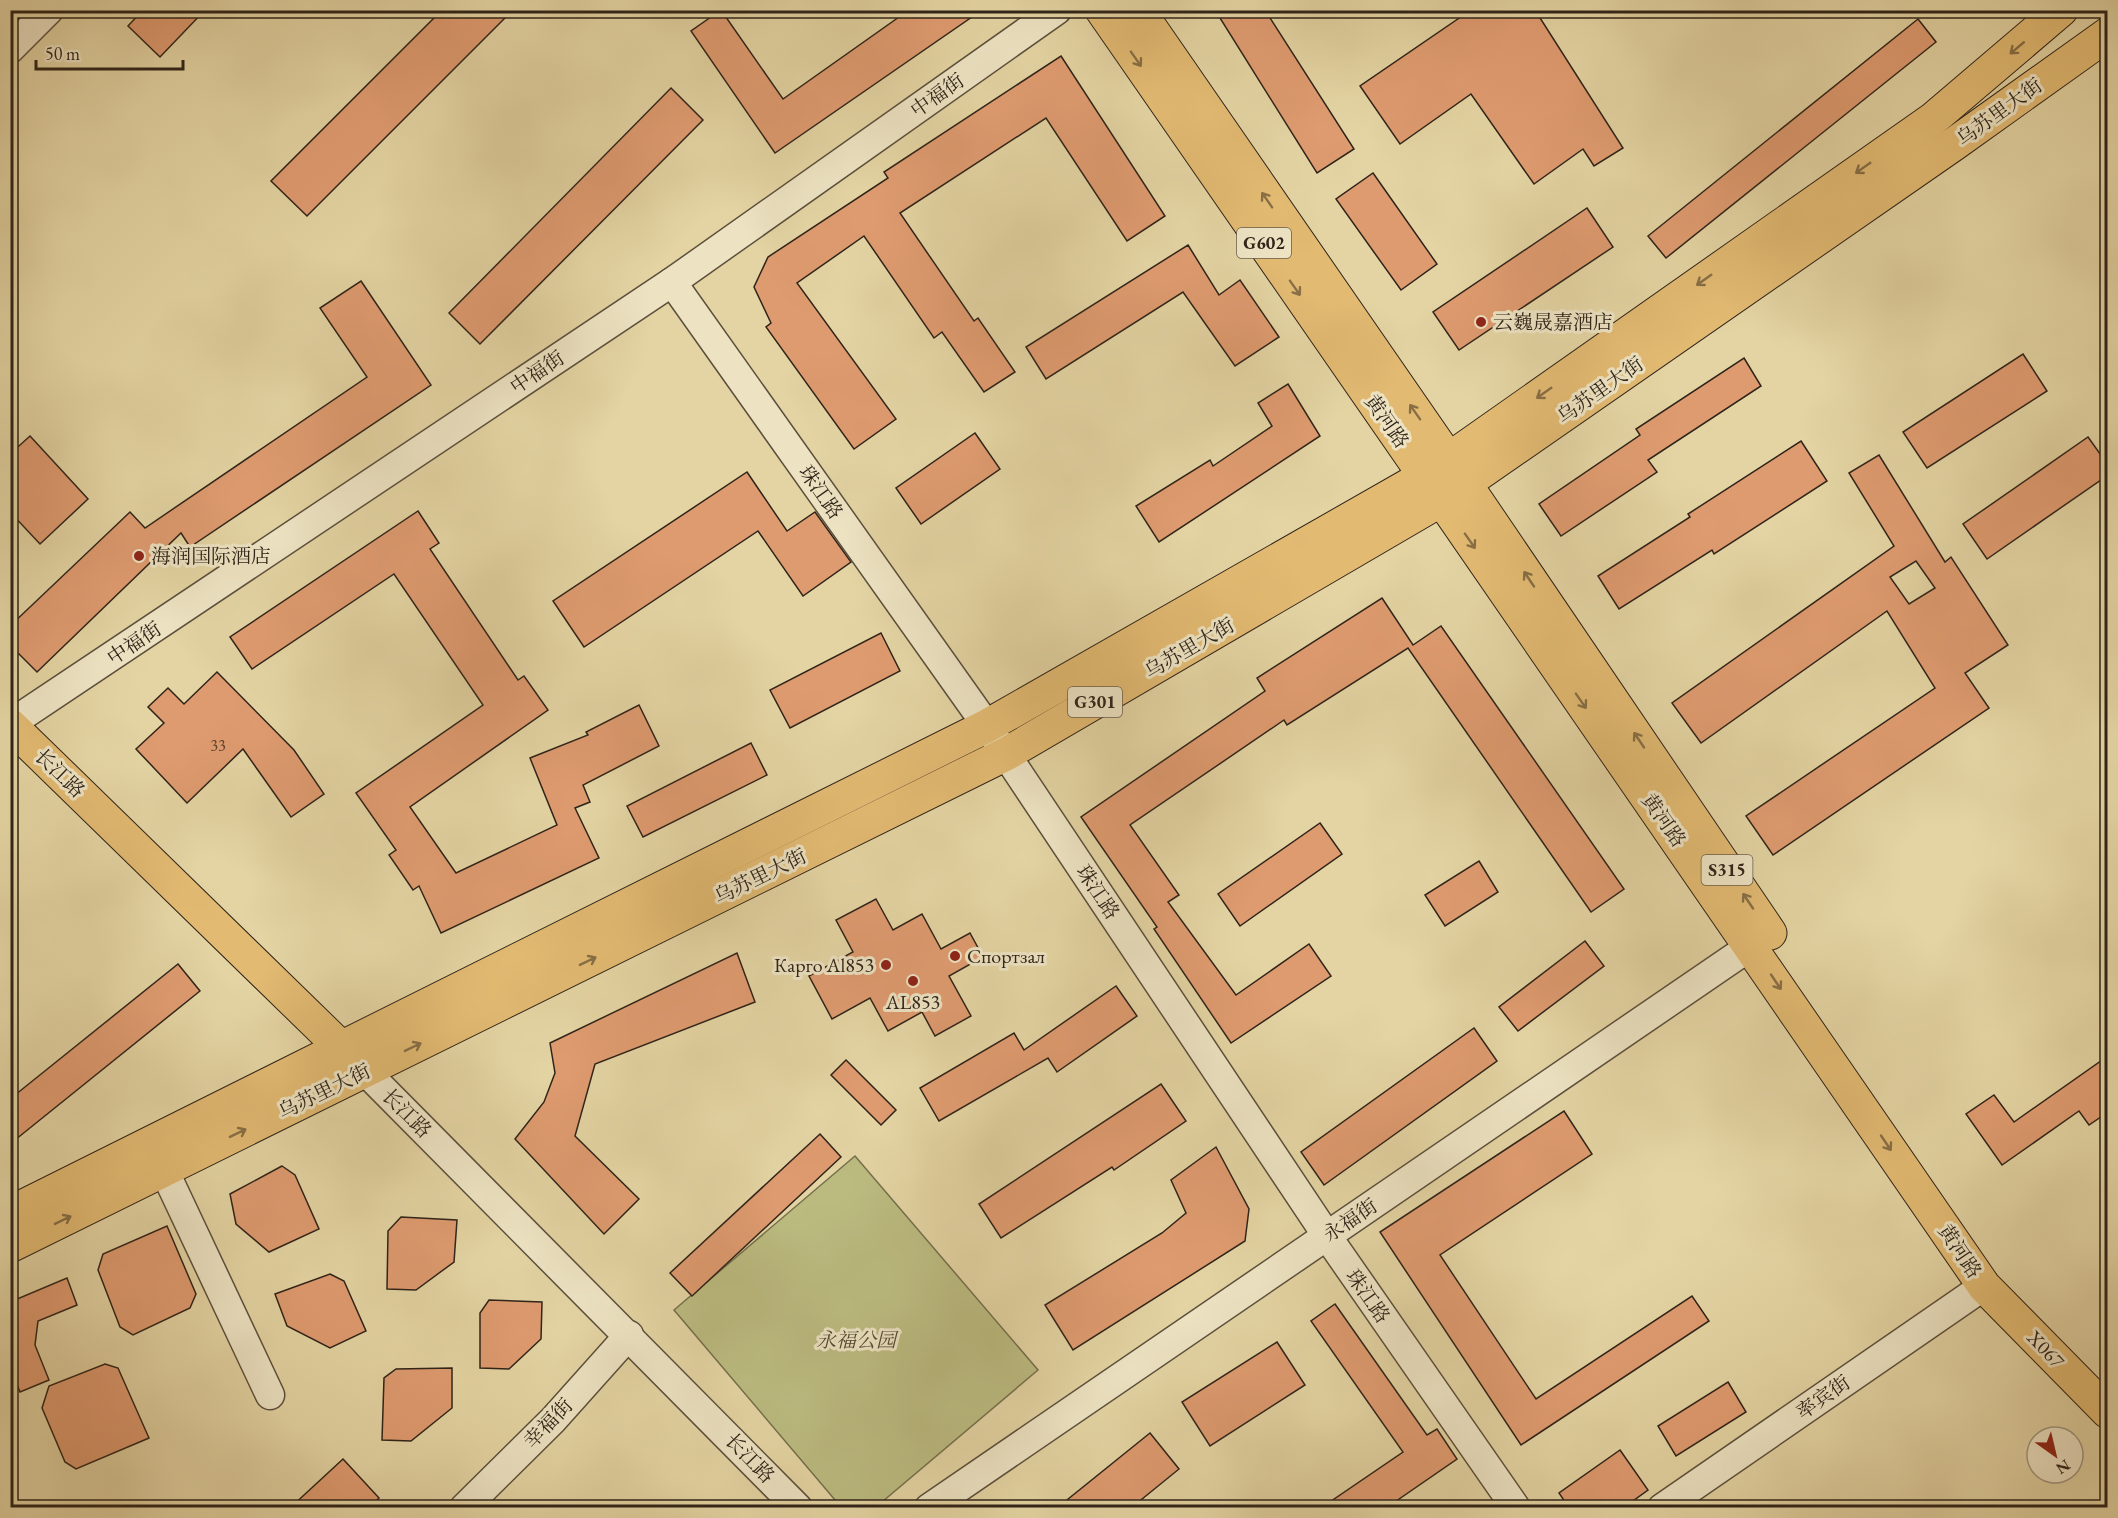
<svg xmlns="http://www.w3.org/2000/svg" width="2118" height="1518" font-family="'EB Garamond','Noto Serif SC',serif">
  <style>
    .green { fill: #bbbb80; stroke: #75704c; stroke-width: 1.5 }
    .building { fill: #df9b70; stroke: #2f2419; stroke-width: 1.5; fill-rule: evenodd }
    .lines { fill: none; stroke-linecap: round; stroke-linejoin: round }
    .minor-casing { stroke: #5c503c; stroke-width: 31 }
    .major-casing { stroke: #2f2419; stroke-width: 35 }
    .highway-casing { stroke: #2f2419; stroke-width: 35 }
    .minor { stroke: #ede3c3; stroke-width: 28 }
    .major { stroke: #e2ba72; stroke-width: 33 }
    .highway { stroke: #e2ba72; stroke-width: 33 }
    .oneway { stroke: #886f46 }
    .poi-dot { fill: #8f2418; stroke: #ede3c3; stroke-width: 2 }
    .labels { text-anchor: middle; stroke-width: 6; stroke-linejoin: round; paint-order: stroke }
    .number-label { font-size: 16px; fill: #5b422f }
    .shield { fill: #ede3c3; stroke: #685d4c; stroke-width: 1.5 }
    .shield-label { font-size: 18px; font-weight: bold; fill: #2f2419 }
    .street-label { font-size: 20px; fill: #2f2419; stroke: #ede3c3 }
    .poi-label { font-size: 20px; fill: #2f2419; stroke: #ede3c3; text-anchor: start }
    .park-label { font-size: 20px; font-style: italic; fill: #524a33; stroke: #ede3c3 }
  </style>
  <rect width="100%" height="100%" fill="#e4d4a3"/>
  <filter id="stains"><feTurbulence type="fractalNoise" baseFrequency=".00333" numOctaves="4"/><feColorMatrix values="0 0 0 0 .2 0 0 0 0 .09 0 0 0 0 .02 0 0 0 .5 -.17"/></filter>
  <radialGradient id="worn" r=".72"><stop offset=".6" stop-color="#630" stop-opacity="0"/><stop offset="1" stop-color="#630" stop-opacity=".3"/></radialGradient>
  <polygon class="green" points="855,1156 1038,1370 876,1507 841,1507 674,1310"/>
  <g class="building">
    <polygon points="143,10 205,10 160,57 128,26"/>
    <polygon points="442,10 513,10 307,216 271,181"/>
    <polygon points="721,10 783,99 909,10 982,10 775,153 691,31"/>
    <polygon points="1215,10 1265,10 1354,149 1317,173"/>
    <polygon points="1471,10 1535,10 1623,148 1594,166 1583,149 1534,184 1471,94 1400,144 1360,86"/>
    <polygon points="1918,19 1936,42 1666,258 1648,236"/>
    <polygon points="1061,56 1165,216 1127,241 1046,118 900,213 974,321 978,318 1015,372 984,392 942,332 934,338 864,236 797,283 896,419 854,449 766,327 771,323 754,287 768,257 888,178 884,172"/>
    <polygon points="671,88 703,120 480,344 449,313"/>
    <polygon points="1373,173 1437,264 1401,290 1336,199"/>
    <polygon points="1587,208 1613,247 1459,350 1433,312"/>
    <polygon points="1188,245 1219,295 1240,280 1279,337 1235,366 1183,292 1046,379 1026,347"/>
    <polygon points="361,281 431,385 190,547 181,533 37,672 10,645 10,626 130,512 145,528 367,377 320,308"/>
    <polygon points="2023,354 2047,391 1927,468 1903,432"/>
    <polygon points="1744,358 1761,386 1648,460 1657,472 1561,536 1539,504 1640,435 1636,429"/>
    <polygon points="1288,384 1320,436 1159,542 1136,506 1210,460 1213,466 1272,426 1258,403"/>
    <polygon points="975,433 1000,469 921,524 896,488"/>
    <polygon points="30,436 88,499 40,544 10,512 10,454"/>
    <polygon points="2088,437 2108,465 2108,475 1987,559 1963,524"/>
    <polygon points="1801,441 1827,481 1714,554 1712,550 1619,609 1598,576 1690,517 1688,514"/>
    <path d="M1879,455L1945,562L1951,557L2008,645L1965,673L1989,708L1773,855L1746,816L1935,688L1887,611L1701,743L1672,703L1894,546L1849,473ZM1916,561L1935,588L1909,604L1890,577Z"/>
    <polygon points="747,472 787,531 815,512 851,562 803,596 758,531 584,647 553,601"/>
    <polygon points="418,511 439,543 430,549 518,680 524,676 548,710 410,807 456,873 557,825 530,758 588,735 586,732 639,705 659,746 583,785 590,802 575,808 599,858 441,933 419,886 413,890 389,855 396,850 356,793 483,705 394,574 252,669 230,637"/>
    <polygon points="1382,598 1413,645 1441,626 1624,889 1591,912 1408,648 1287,725 1284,720 1130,825 1179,895 1168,902 1236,995 1309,944 1331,976 1231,1043 1154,929 1157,927 1081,817 1265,691 1257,678"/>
    <polygon points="881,633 900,671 790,728 770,690"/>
    <polygon points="217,672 294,750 324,794 291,817 243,749 187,803 136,749 164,723 148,707 168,688 184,704"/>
    <polygon points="751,743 767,775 643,837 627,806"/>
    <polygon points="1320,823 1342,854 1240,926 1218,894"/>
    <polygon points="1479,861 1498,892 1445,926 1425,895"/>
    <polygon points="876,899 893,930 922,914 941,949 970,933 983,957 949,976 971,1016 935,1036 922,1012 888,1031 870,998 832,1019 809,976 853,952 836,920"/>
    <polygon points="1585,941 1604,966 1518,1031 1499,1007"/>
    <polygon points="737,953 755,1002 595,1064 575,1136 639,1199 604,1234 515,1139 544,1102 555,1073 550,1043"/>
    <polygon points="178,964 200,991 10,1144 10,1099"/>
    <polygon points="1116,986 1137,1016 1057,1072 1048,1058 939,1121 920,1088 1014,1033 1024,1050"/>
    <polygon points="1474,1028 1497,1061 1324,1185 1301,1152"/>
    <polygon points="2108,1056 2108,1112 2089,1125 2079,1111 2002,1165 1966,1114 1994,1095 2014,1122"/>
    <polygon points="846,1060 896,1110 881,1125 831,1075"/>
    <polygon points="1161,1084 1186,1121 1114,1170 1112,1167 1001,1238 979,1204"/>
    <polygon points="1564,1111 1592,1154 1440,1255 1536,1399 1692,1296 1709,1321 1521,1445 1380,1232"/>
    <polygon points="820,1134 841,1157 692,1296 670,1273"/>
    <polygon points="1216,1147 1249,1209 1245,1241 1073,1350 1045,1305 1162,1233 1186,1213 1171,1180"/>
    <polygon points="282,1166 295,1175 319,1229 269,1252 236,1224 230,1194"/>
    <polygon points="401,1217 457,1220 454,1262 416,1290 387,1289 388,1231"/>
    <polygon points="167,1226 196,1294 190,1308 133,1335 120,1327 98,1270 103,1254"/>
    <polygon points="330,1274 344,1281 366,1331 330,1348 287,1326 275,1294"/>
    <polygon points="67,1278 77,1305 38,1321 35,1345 49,1380 20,1392 10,1367 10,1302"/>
    <polygon points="489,1300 542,1302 541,1339 509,1369 480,1368 480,1313"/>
    <polygon points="1335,1304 1427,1435 1437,1429 1457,1459 1386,1508 1321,1508 1403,1452 1311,1321"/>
    <polygon points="1277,1342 1305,1385 1210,1446 1182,1402"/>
    <polygon points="105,1364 118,1368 149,1438 76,1469 65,1462 42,1408 49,1386"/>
    <polygon points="452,1368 452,1408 411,1441 382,1440 384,1378 396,1369"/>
    <polygon points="1728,1382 1746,1412 1676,1456 1658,1426"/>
    <polygon points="1150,1433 1179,1469 1131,1508 1057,1508"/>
    <polygon points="1620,1450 1648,1490 1623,1508 1569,1508 1559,1493"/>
    <polygon points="343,1459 379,1498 369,1508 290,1508"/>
  </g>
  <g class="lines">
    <defs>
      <g id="minor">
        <polyline points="10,49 49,10"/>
        <polyline points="672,282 987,726 1327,1236 1516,1508"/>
        <polyline points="10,724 672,282 1057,10"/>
        <polyline points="365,1071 798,1508"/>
        <polyline points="164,1170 270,1395"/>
        <polyline points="464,1508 553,1420 629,1335"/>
        <polyline points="929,1508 1767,935"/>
        <polyline points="1662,1508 1984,1286"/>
      </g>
      <g id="major">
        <polyline points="1449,460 1770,933"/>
        <polyline points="1426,477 1984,1286 2108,1412"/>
        <polyline points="10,725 361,1067"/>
      </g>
      <g id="highway">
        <polyline points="1102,10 1425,476"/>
        <polyline points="1138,10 1449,460"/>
        <polyline points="10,1213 987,726 1425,476 1933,119 2061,10"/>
        <polyline points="10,1246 1006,754 1441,500 1954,144 2108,34"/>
      </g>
    </defs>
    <use href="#minor" class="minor-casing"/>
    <use href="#major" class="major-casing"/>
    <use href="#highway" class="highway-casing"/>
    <use href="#minor" class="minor"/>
    <use href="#major" class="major"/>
    <use href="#highway" class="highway"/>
  </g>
  <defs><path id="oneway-shaft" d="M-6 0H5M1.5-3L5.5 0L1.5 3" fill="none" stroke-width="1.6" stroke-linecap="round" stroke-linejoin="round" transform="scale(1.5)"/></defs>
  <g class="oneway">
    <use href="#oneway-shaft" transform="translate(2017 48) rotate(140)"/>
    <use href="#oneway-shaft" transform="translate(1136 59) rotate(55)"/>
    <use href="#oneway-shaft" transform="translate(1863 168) rotate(145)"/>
    <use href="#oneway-shaft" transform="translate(1267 200) rotate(-125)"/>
    <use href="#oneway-shaft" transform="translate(1704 280) rotate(145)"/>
    <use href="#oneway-shaft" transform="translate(1295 288) rotate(55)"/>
    <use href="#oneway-shaft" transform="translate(1544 393) rotate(145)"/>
    <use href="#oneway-shaft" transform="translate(1415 412) rotate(-125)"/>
    <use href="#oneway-shaft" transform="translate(1470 541) rotate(55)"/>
    <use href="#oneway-shaft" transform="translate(1529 579) rotate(-124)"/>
    <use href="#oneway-shaft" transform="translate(1581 701) rotate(55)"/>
    <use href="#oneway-shaft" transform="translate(1639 740) rotate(-124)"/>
    <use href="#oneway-shaft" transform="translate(1748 901) rotate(-124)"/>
    <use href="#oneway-shaft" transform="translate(588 961) rotate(-26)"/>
    <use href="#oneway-shaft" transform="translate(1776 982) rotate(56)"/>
    <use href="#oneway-shaft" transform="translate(413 1047) rotate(-26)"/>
    <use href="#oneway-shaft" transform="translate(238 1133) rotate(-26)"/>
    <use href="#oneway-shaft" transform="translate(1886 1143) rotate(56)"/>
    <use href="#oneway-shaft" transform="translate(63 1220) rotate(-26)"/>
  </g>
  <g class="poi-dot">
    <circle cx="1481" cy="322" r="6"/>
    <circle cx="139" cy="556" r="6"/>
    <circle cx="955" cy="956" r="6"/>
    <circle cx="886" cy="965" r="6"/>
    <circle cx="913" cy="981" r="6"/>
  </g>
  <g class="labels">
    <g class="number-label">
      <text x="218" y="751">33</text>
    </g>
    <g class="shield">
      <rect x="1237" y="228" width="54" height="30" rx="4.5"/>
      <rect x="1068" y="687" width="54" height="30" rx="4.5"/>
      <rect x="1701.5" y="855" width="51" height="30" rx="4.5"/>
    </g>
    <g class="shield-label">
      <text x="1264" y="249">G602</text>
      <text x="1095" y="708">G301</text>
      <text x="1727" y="876">S315</text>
    </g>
    <g class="street-label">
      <text transform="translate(937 95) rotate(-35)" y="7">中福街</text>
      <text transform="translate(1999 112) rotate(-36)" y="7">乌苏里大街</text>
      <text transform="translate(537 372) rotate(-34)" y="7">中福街</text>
      <text transform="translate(1600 390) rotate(-35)" y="7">乌苏里大街</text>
      <text transform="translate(1387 421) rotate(55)" y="7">黄河路</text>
      <text transform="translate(821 492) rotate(55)" y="7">珠江路</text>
      <text transform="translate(134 643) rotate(-34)" y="7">中福街</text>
      <text transform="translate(1189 648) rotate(-30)" y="7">乌苏里大街</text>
      <text transform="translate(60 773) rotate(44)" y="7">长江路</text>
      <text transform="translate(1664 820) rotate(55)" y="7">黄河路</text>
      <text transform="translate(760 876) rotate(-26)" y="7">乌苏里大街</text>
      <text transform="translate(1098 892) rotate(56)" y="7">珠江路</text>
      <text transform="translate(324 1091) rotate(-26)" y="7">乌苏里大街</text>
      <text transform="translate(407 1113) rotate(45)" y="7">长江路</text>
      <text transform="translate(1350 1220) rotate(-34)" y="7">永福街</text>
      <text transform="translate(1960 1251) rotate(56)" y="7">黄河路</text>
      <text transform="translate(1368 1296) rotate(55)" y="7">珠江路</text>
      <text transform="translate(2046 1349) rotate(46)" y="7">X067</text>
      <text transform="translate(1823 1397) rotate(-35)" y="7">率宾街</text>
      <text transform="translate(548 1423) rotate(-46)" y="7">幸福街</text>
      <text transform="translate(750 1458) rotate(46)" y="7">长江路</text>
    </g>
    <g class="poi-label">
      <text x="1493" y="329">云巍晟嘉酒店</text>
      <text x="151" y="563">海润国际酒店</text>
      <text x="967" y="963">Спортзал</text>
      <text x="874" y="972" text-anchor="end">Карго Al853</text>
      <text x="913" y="1009" text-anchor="middle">AL853</text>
    </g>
    <g class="park-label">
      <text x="856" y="1347">永福公园</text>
    </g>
  </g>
  <rect width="2118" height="1518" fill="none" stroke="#e4d4a3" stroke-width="36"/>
  <rect x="12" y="12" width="2094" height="1494" fill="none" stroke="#2f2419" stroke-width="3"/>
  <rect x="18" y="18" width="2082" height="1482" fill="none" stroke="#2f2419" stroke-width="1.5"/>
  <g transform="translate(2055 1455) rotate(146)"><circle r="28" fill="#ede3c3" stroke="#a1977f" stroke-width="1.5"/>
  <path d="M0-4.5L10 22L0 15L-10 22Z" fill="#8f2418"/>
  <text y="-9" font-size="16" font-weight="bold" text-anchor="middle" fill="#2f2419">N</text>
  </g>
  <path d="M36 60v9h147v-9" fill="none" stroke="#2f2419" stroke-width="3"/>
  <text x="45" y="60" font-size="18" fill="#2f2419" stroke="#ede3c3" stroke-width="4.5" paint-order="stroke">50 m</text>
  <rect width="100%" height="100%" filter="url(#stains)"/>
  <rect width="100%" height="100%" fill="url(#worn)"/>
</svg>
